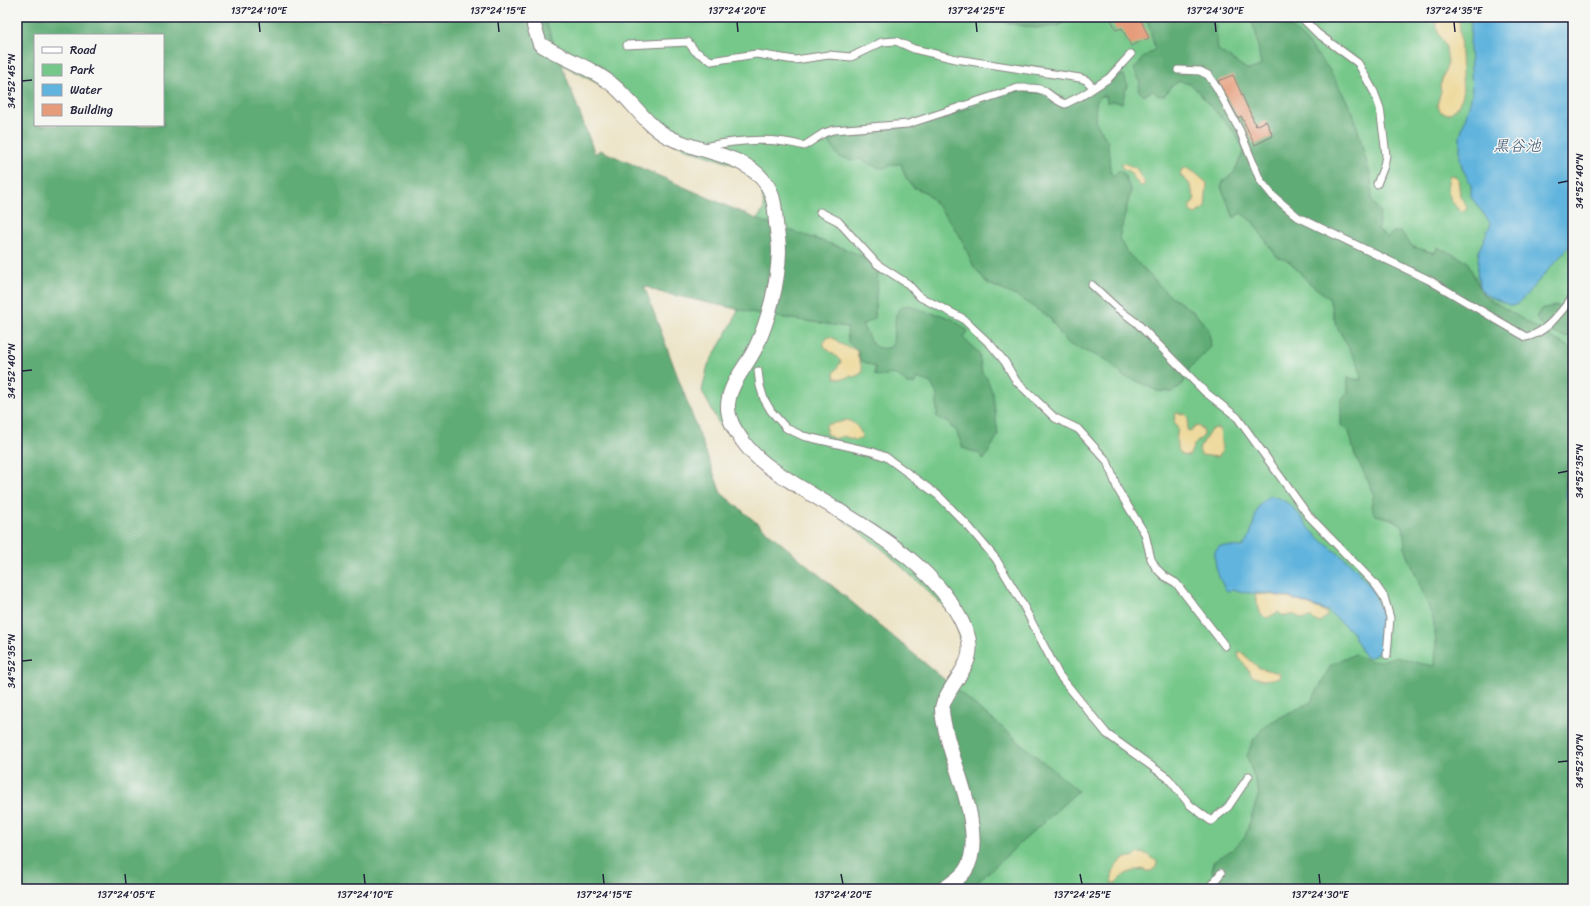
<svg xmlns="http://www.w3.org/2000/svg" width="1590" height="906" font-family="Sriracha,'Klee One',sans-serif">
  <style>
    .green { fill: #76c88a; stroke: #4c7562 }
    .forest { fill: #60ac76; stroke: #416758; fill-rule: evenodd }
    .sand { fill: #eeda9e; stroke: #887e6c }
    .water { fill: #61b4dd; stroke: #426b8c }
    .lines { fill: none; stroke-linecap: round; stroke-linejoin: round }
    .stream { stroke: #61b4dd; stroke-width: 3.5 }
    .building { fill: #e69c7a }
    .lane-casing { stroke: #878280; stroke-width: 9 }
    .street-casing { stroke: #878280; stroke-width: 16 }
    .lane { stroke: #fff; stroke-width: 7 }
    .street { stroke: #fff; stroke-width: 14 }
    .ticks { fill: none; stroke: #22223b; stroke-width: 1.5 }
    .labels { text-anchor: middle; stroke-width: 3; stroke-linejoin: round; paint-order: stroke }
    .water-label { font-size: 16px; font-style: italic; fill: #385574; stroke: #f6f6f2 }
    .neatline { fill: none; stroke: #22223b; stroke-width: 1.5 }
    .ticks-label { font-size: 10px; text-anchor: middle; fill: #22223b }
  </style>
  <rect width="100%" height="100%" fill="#f6f6f2"/>
  <filter id="ink" filterUnits="userSpaceOnUse"><feTurbulence type="fractalNoise" baseFrequency=".025" numOctaves="2"/><feDisplacementMap in="SourceGraphic" scale="8" xChannelSelector="R" yChannelSelector="G"/><feConvolveMatrix kernelMatrix="1 2 1 2 8 2 1 2 1" color-interpolation-filters="sRGB"/></filter>
  <filter id="wash" filterUnits="userSpaceOnUse"><feTurbulence type="fractalNoise" baseFrequency=".012" numOctaves="4" result="noise"/><feDisplacementMap in="SourceGraphic" scale="16" xChannelSelector="R" yChannelSelector="G"/><feGaussianBlur stdDeviation="0.9" result="paint"/><feColorMatrix in="noise" values="0 0 0 0 0 0 0 0 0 0 0 0 0 0 0 0 0 1.4 0 .05"/><feComposite in="paint" operator="in"/></filter>
  <g filter="url(#wash)">
    <rect width="100%" height="100%" fill="#ece3c5"/>
    <polygon class="green" points="528,17 1573,17 1573,889 914,889 955,707 957,671 963,647 953,615 886,552 720,426 702,391 708,365 733,322 743,298 749,229 764,210 762,189 738,166 684,148 610,90 546,56"/>
    <g class="forest">
      <path d="M17,17H544L595,154L600,150L759,220L840,247L879,263L874,319L862,325C871,338 870,353 891,347L893,343L896,315L900,307L909,305L926,312L941,315L952,319L968,331L963,338L979,353L982,373L987,378L993,395L998,435L984,460L980,454L963,448L956,430L951,427L949,421H944L937,417V395L931,383L917,378L914,384H907C899,374 893,372 880,377L875,375V367L860,360L858,351L848,342L847,327L764,315L659,292L644,286L721,493L1078,791L970,889H17ZM35,35H163V125H35Z"/>
      <polygon points="959,17 1075,17 1058,26 1035,28 997,21 969,24"/>
      <path d="M1147,17H1207L1216,27L1218,50L1248,70L1261,66L1256,33L1250,17H1280L1306,41L1329,69L1353,112L1371,178L1372,201L1380,212L1378,230L1388,238L1393,232H1401L1413,247L1435,253L1437,247L1467,261L1483,295L1573,350V461L1564,469L1573,548V889H1211L1213,862L1233,849L1245,837L1259,793L1247,756L1253,740L1267,724L1311,702L1331,665L1355,654C1372,664 1377,663 1396,656L1418,663L1435,666L1436,642L1433,618L1405,548L1403,526L1391,519L1376,515L1371,507L1374,493L1355,455L1349,431L1341,426V401L1348,392V378L1361,380L1359,366L1336,325L1329,298L1308,282L1290,262L1276,256L1253,222L1241,213L1234,218L1221,187L1224,180L1233,174L1244,151L1237,136L1192,85L1180,81L1171,86L1165,95L1158,96L1153,90L1144,96L1138,90L1140,82L1134,69L1144,57L1155,49Z"/>
      <path d="M1118,75H1124L1127,85L1122,103L1112,101L1107,103L1106,96H1102L1096,102L1095,121L1108,142L1110,171L1114,177L1119,170L1124,174L1131,191L1119,238L1126,251L1168,294L1194,312L1209,330L1211,347L1189,369L1183,384L1172,392L1157,391L1133,379L1124,377L1107,360L1070,345L1061,335L1050,318L1018,297L987,283L974,267L961,238L949,220L927,193L913,187L906,178L901,164C892,163 890,167 883,168C875,168 868,163 862,159L852,160L839,157L828,140V134L835,132L913,127L1018,91L1040,93L1054,103L1063,106Z"/>
      <path d="M1555,306L1573,308V337C1556,336 1545,332 1536,317L1541,309Z"/>
    </g>
    <g class="sand">
      <polygon points="1435,17 1459,17 1463,95 1457,108 1449,114 1441,112 1437,105 1441,91 1440,86 1448,63 1446,47 1439,35"/>
      <polygon points="1123,163 1136,168 1145,184 1142,186 1139,185 1129,171 1122,168 1121,165"/>
      <polygon points="1186,168 1194,172 1207,183 1205,208 1195,214 1190,211 1190,206 1195,199 1189,183 1180,175 1182,169"/>
      <path d="M1450,175L1455,176L1458,179L1460,196L1467,207L1464,212C1451,207 1444,189 1450,175Z"/>
      <path d="M828,337C838,338 836,343 845,346C849,348 852,347 857,351C857,359 863,365 862,373L854,377L850,376L842,379L835,378L834,373L841,362C836,354 828,352 823,344Z"/>
      <path d="M1176,413L1185,414C1191,421 1187,422 1187,430L1190,431L1197,426C1202,427 1204,430 1204,435L1194,445L1189,456L1182,455C1175,446 1176,440 1178,429L1174,422Z"/>
      <path d="M845,420C853,420 862,430 862,438L855,440L843,436L834,439L826,433V425C833,422 840,424 845,420Z"/>
      <polygon points="1216,428 1220,430 1222,451 1218,457 1201,455 1199,449 1211,430"/>
      <path d="M1255,595C1279,592 1305,603 1326,612L1327,616L1321,621L1317,622L1311,618L1302,619C1292,613 1295,615 1284,616L1278,612L1267,618L1261,615Z"/>
      <polygon points="1242,653 1259,668 1279,673 1280,678 1262,680 1252,676 1243,662 1240,660 1238,653"/>
      <path d="M1139,853L1149,855L1157,862L1156,867L1151,871H1146L1143,869C1130,871 1124,873 1116,883H1112C1111,873 1115,864 1124,859C1130,856 1135,858 1139,853Z"/>
    </g>
    <g class="water">
      <polygon points="1471,17 1573,17 1573,242 1518,304 1511,306 1484,294 1480,286 1477,274 1479,250 1491,224 1471,197 1471,184 1463,170 1460,160 1460,136 1472,95 1470,47"/>
      <polygon points="1573,473 1573,520 1566,496 1567,479"/>
      <path d="M1270,496C1292,499 1300,518 1313,532C1324,544 1337,552 1349,562C1371,582 1391,615 1381,646C1378,654 1374,659 1365,657L1352,632L1328,611L1291,598L1268,593H1248L1235,590L1227,591C1218,580 1214,564 1215,551L1220,546L1242,547C1259,529 1249,507 1270,496Z"/>
    </g>
    <g class="lines">
      <path class="stream" d="M620,26C632,18 646,29 658,17"/>
    </g>
    <g id="blocks">
      <g class="building">
        <polygon points="1110,17 1147,17 1141,20 1149,38 1131,46 1122,28 1116,30"/>
        <polygon points="1233,75 1256,126 1266,121 1273,136 1255,145 1241,116 1238,118 1218,81"/>
      </g>
    </g>
  </g>
  <g filter="url(#ink)">
    <use href="#blocks" fill-opacity="0" stroke="#878280" stroke-width="1"/>
    <g class="lines">
      <defs>
        <g id="lane">
          <polyline points="1301,17 1317,33 1358,63 1374,92 1380,108 1386,155 1384,166 1377,184"/>
          <polyline points="627,45 688,42 695,51 711,61 756,54 795,60 829,55 851,57 882,42 896,41 914,49 956,59 1080,78 1086,80 1093,87"/>
          <path d="M1178,70L1200,71L1208,75L1217,88L1240,131L1260,180L1273,196L1298,217L1429,280L1526,337C1547,333 1560,312 1573,297"/>
          <path d="M704,147C736,140 773,137 804,146L824,133L833,130L908,124L1018,88C1027,88 1039,87 1046,92C1053,97 1057,101 1065,104L1083,95L1109,78L1131,54"/>
          <polyline points="820,212 838,221 877,264 908,284 920,297 962,318 991,345 1005,362 1016,381 1055,418 1078,429 1107,461 1118,490 1145,534 1151,559 1156,568 1164,576 1176,583 1225,646"/>
          <polyline points="1092,285 1117,308 1137,323 1205,392 1237,417 1308,515 1375,584 1384,597 1390,618 1387,655"/>
          <polyline points="758,371 760,386 764,399 771,411 786,428 803,436 873,452 886,457 939,496 969,527 996,559 1022,603 1059,675 1107,734 1168,778 1190,805 1211,821 1228,807 1249,776"/>
          <polyline points="1208,889 1221,873"/>
        </g>
        <path id="street" d="M535,17L534,26L540,44C564,59 593,68 614,86C632,101 646,125 667,136C699,154 745,152 767,185C774,196 775,209 776,223C777,232 779,241 779,251C778,283 769,320 755,349C746,367 730,383 728,404C727,418 734,429 742,440C757,462 781,475 803,489C863,526 938,563 966,631C977,657 961,671 949,692C946,697 943,703 942,708C942,722 949,744 953,757C963,786 984,844 965,871C959,879 951,884 943,889"/>
      </defs>
      <use href="#lane" class="lane-casing"/>
      <use href="#street" class="street-casing"/>
      <use href="#lane" class="lane"/>
      <use href="#street" class="street"/>
    </g>
  </g>
  <path class="ticks" d="M259,22L260,32M498,22L499,32M737,22L738,32M976,22L977,32M1215,22L1216,32M1454,22L1455,32M22,81L32,80M1558,183L1568,181M22,371L32,370M1558,473L1568,471M22,661L32,660M1558,762L1568,761M125,874L126,884M364,874L365,884M603,874L604,884M841,874L843,884M1080,874L1082,884M1319,874L1320,884"/>
  <g class="labels">
    <g class="water-label">
      <text x="1517" y="151">黒谷池</text>
    </g>
  </g>
  <rect width="1590" height="906" fill="none" stroke="#f6f6f2" stroke-width="44"/>
  <rect x="34" y="34" width="130" height="92" fill="#f6f6f2" stroke="#a1a1a9"/>
  <rect x="42" y="47" width="20" height="6" fill="#ffffff" stroke="#a1a1a9"/>
  <text x="70" y="54" font-size="12" fill="#22223b">Road</text>
  <rect x="42" y="64" width="20" height="12" fill="#76c88a" stroke="#a1a1a9"/>
  <text x="70" y="74" font-size="12" fill="#22223b">Park</text>
  <rect x="42" y="84" width="20" height="12" fill="#61b4dd" stroke="#a1a1a9"/>
  <text x="70" y="94" font-size="12" fill="#22223b">Water</text>
  <rect x="42" y="104" width="20" height="12" fill="#e69c7a" stroke="#a1a1a9"/>
  <text x="70" y="114" font-size="12" fill="#22223b">Building</text>
  <rect x="22" y="22" width="1546" height="862" class="neatline"/>
  <g class="ticks-label">
    <text x="259" y="14">137°24'10"E</text>
    <text x="498" y="14">137°24'15"E</text>
    <text x="737" y="14">137°24'20"E</text>
    <text x="976" y="14">137°24'25"E</text>
    <text x="1215" y="14">137°24'30"E</text>
    <text x="1454" y="14">137°24'35"E</text>
    <text transform="translate(11 81) rotate(-90)" y="4">34°52'45"N</text>
    <text transform="translate(1579 181) rotate(-90)" y="4">34°52'40"N</text>
    <text transform="translate(11 371) rotate(-90)" y="4">34°52'40"N</text>
    <text transform="translate(1579 471) rotate(-90)" y="4">34°52'35"N</text>
    <text transform="translate(11 661) rotate(-90)" y="4">34°52'35"N</text>
    <text transform="translate(1579 761) rotate(-90)" y="4">34°52'30"N</text>
    <text x="126" y="898">137°24'05"E</text>
    <text x="365" y="898">137°24'10"E</text>
    <text x="604" y="898">137°24'15"E</text>
    <text x="843" y="898">137°24'20"E</text>
    <text x="1082" y="898">137°24'25"E</text>
    <text x="1320" y="898">137°24'30"E</text>
  </g>
</svg>
